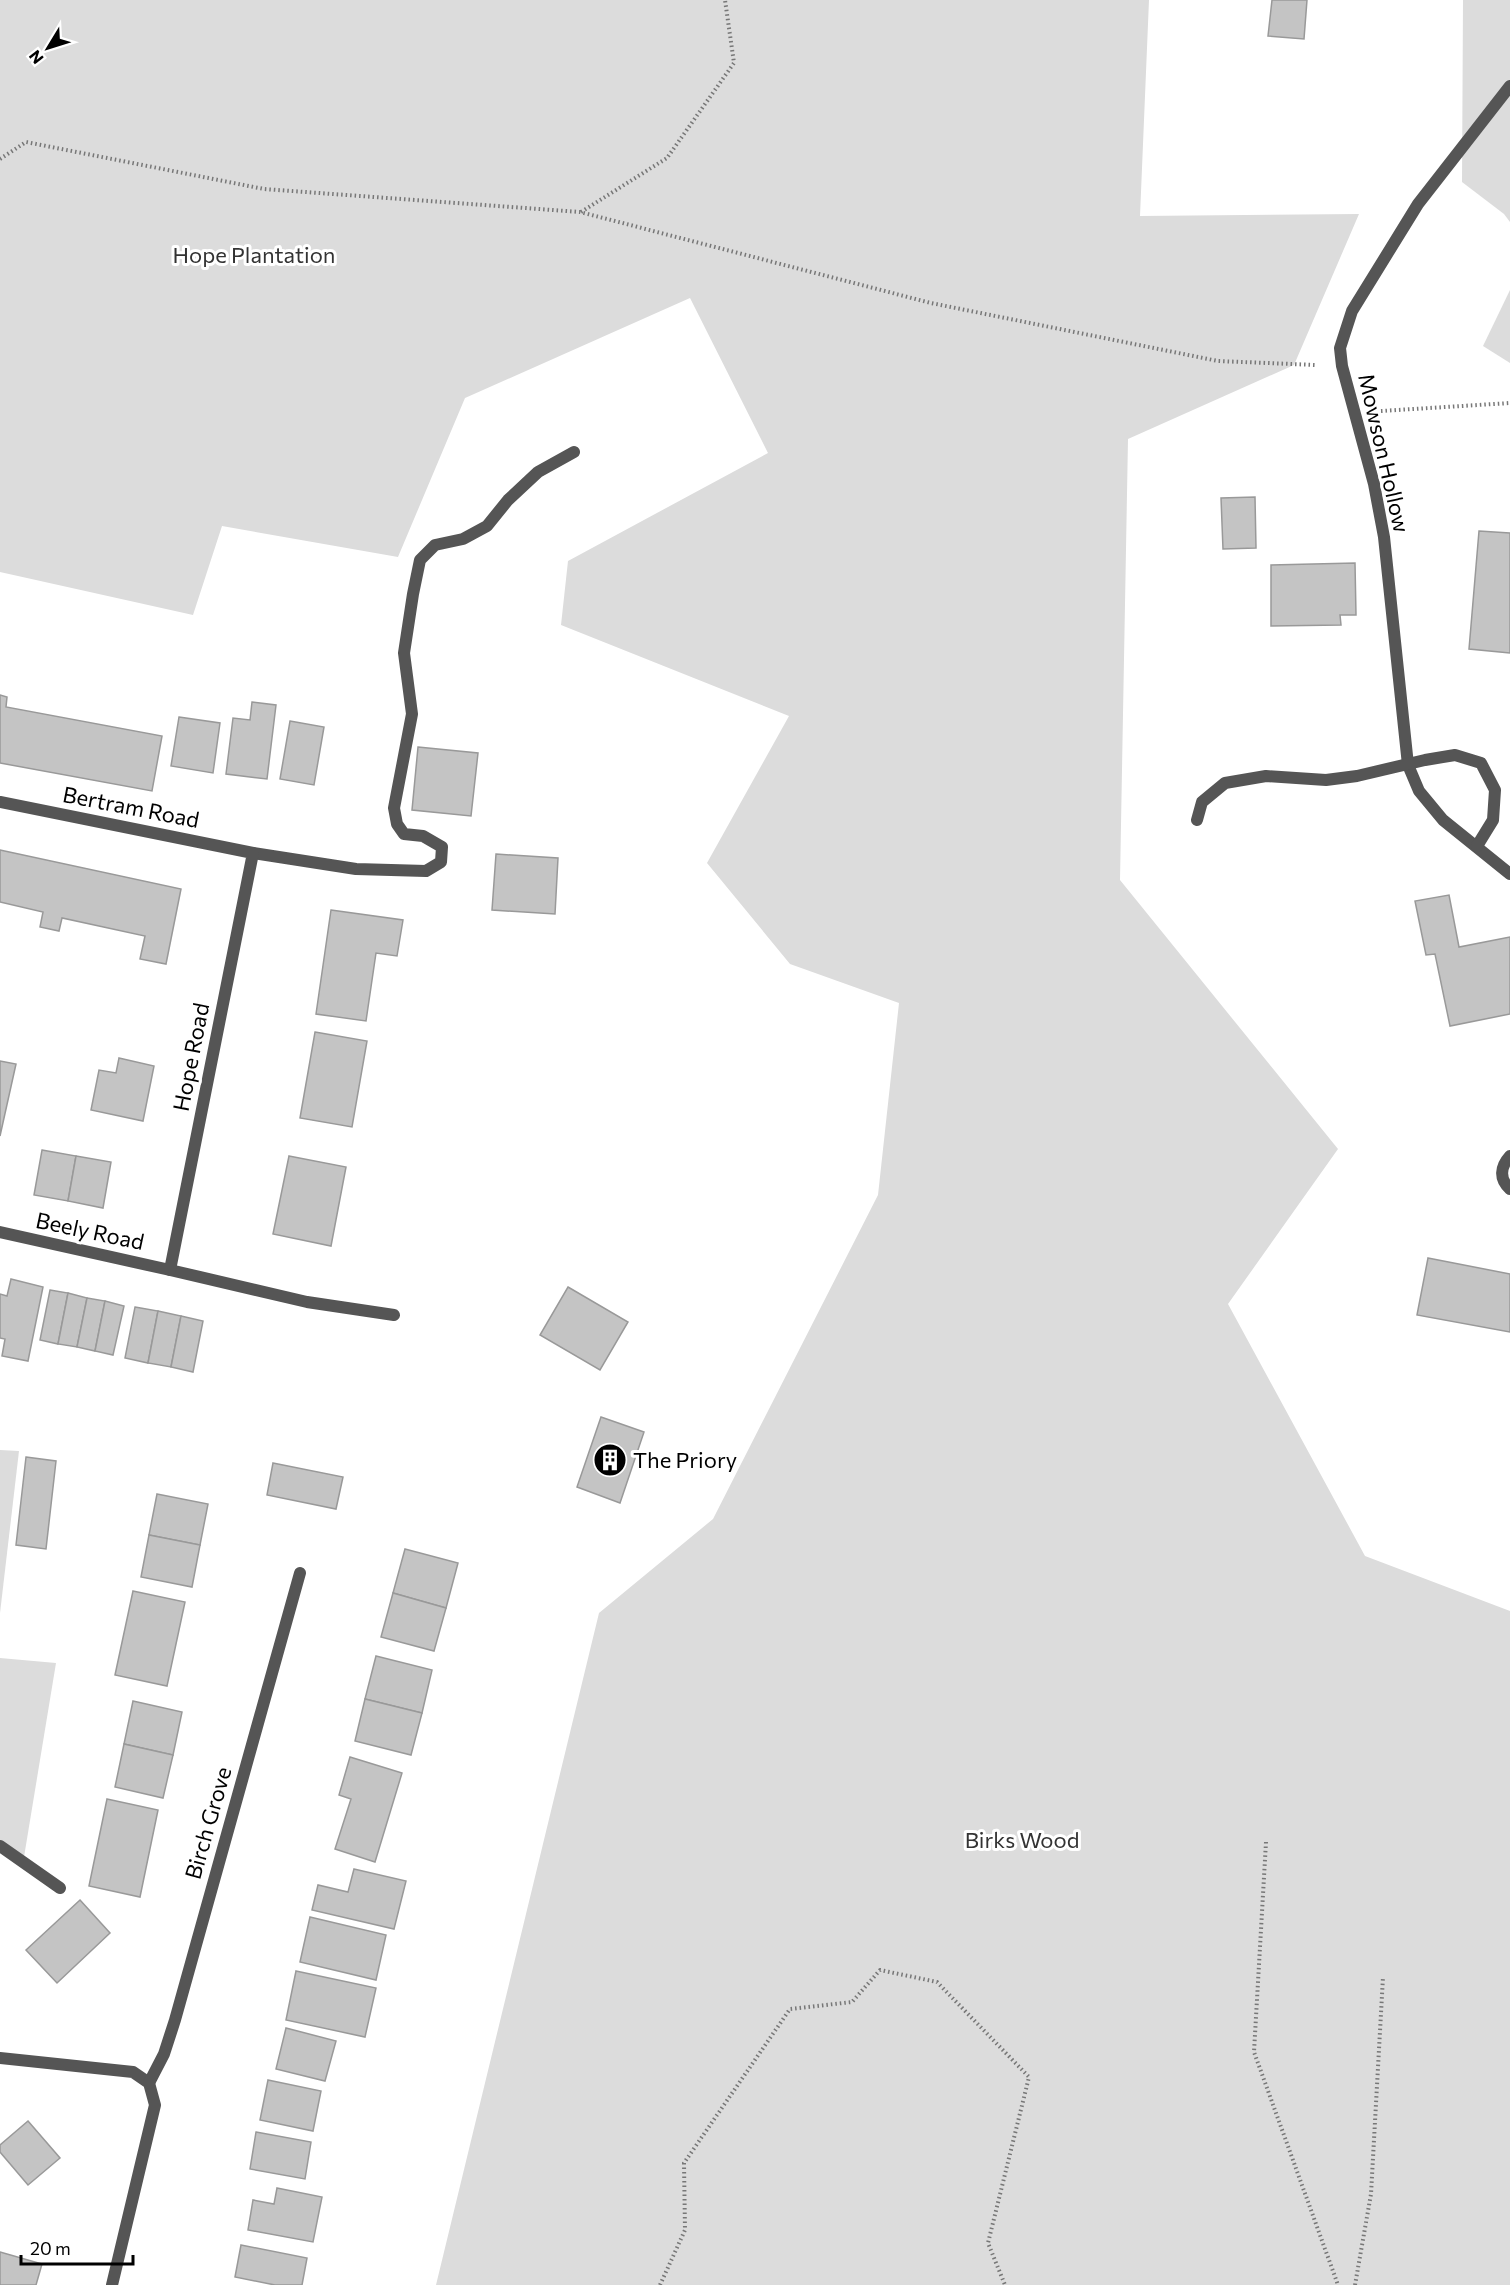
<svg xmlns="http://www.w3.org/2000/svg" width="1510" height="2285" font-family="Commissioner,sans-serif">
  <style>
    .green { fill: #dcdcdc }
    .building { fill: #c4c4c4; stroke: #999; stroke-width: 1.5 }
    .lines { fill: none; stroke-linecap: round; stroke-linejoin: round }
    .path { stroke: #777; stroke-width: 4; stroke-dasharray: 1.5 3; stroke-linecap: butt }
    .lane { stroke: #555; stroke-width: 12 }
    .street { stroke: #555; stroke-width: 12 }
    .labels { text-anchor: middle; stroke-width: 6; stroke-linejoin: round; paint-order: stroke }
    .park-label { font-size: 22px; fill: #333; stroke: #fff }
    .street-label { font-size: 22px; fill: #000; stroke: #fff }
    .poi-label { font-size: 22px; fill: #000; stroke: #fff; text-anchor: start }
  </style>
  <rect width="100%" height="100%" fill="#fff"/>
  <g class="green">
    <polygon points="0,0 1149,0 1140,216 1359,214 1294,365 1128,439 1120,880 1338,1149 1228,1304 1365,1556 1510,1611 1510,2285 436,2285 599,1613 713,1519 878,1195 899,1003 790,964 707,863 789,716 561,625 568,561 768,453 690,298 465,398 398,557 222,526 193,615 0,572"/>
    <polygon points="1463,0 1510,0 1510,222 1504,214 1462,182"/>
    <polygon points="1510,290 1510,363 1483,346"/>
    <polygon points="0,1450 19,1451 0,1613"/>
    <polygon points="0,1658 56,1663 24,1857 0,1853"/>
  </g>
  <g class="building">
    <polygon points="1272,0 1307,0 1304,39 1268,36"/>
    <polygon points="1255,497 1256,548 1223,549 1221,498"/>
    <polygon points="1479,531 1510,533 1510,653 1469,649"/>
    <polygon points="1355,563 1356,615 1340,615 1341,625 1271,626 1271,565"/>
    <polygon points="0,695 7,697 6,707 162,736 152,791 0,763"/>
    <polygon points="252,702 276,705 267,779 226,774 233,718 250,720"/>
    <polygon points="179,717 220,723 213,773 171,766"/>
    <polygon points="290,721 324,727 314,785 280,779"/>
    <polygon points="418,747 478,753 471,816 412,810"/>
    <polygon points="0,850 181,889 166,964 140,959 145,936 62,918 59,931 40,927 43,912 0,902"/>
    <polygon points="496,854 558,858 555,914 492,910"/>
    <polygon points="1449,895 1459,947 1510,937 1510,1014 1450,1026 1435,954 1426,955 1415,901"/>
    <polygon points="331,910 403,920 397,956 376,953 366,1021 316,1014"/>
    <polygon points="315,1032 367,1041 352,1127 300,1118"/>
    <polygon points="119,1058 154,1066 143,1121 91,1110 99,1070 116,1073"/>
    <polygon points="0,1061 16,1064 0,1136"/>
    <polygon points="42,1150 76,1156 68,1201 34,1195"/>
    <polygon points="76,1156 111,1162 103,1208 68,1201"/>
    <polygon points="289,1156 346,1167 331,1246 273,1234"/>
    <polygon points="1428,1258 1510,1274 1510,1332 1417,1315"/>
    <polygon points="11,1279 43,1287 28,1361 2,1356 5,1339 0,1338 0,1294 7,1296"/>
    <polygon points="568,1287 628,1322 600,1370 540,1335"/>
    <polygon points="50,1290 68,1293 58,1344 40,1340"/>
    <polygon points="68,1293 87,1298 77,1347 58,1344"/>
    <polygon points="87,1298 105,1301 95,1351 77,1347"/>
    <polygon points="105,1301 124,1306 113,1355 95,1351"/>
    <polygon points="135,1307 158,1311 148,1363 125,1358"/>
    <polygon points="158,1311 181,1316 171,1367 148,1363"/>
    <polygon points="181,1316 203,1321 193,1372 171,1367"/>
    <polygon points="601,1417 644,1432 620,1503 577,1487"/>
    <polygon points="26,1457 56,1461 46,1549 16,1545"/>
    <polygon points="273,1463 343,1477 336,1509 267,1495"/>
    <polygon points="157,1494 208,1504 200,1545 149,1535"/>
    <polygon points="149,1535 200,1545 192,1587 141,1577"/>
    <polygon points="405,1549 458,1563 446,1608 393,1593"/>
    <polygon points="133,1591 185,1602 167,1686 115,1675"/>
    <polygon points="393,1593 446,1608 434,1651 381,1637"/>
    <polygon points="376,1656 432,1670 422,1713 365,1699"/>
    <polygon points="365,1699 422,1713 411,1755 355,1741"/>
    <polygon points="133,1701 182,1712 173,1755 124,1744"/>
    <polygon points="124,1744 173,1755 163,1798 115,1787"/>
    <polygon points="350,1757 402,1773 375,1862 335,1849 351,1799 339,1795"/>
    <polygon points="107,1799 158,1810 140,1897 89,1886"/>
    <polygon points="354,1869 406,1881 394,1929 312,1910 318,1885 348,1892"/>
    <polygon points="80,1900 110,1933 57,1983 26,1950"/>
    <polygon points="310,1917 386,1935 376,1980 300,1962"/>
    <polygon points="296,1971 376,1988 365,2037 286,2020"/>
    <polygon points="286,2028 336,2041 325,2081 276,2069"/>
    <polygon points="268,2080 321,2091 313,2131 260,2120"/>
    <polygon points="28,2121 60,2158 28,2185 0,2152 0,2145"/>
    <polygon points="256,2132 311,2142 305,2179 250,2169"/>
    <polygon points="277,2188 322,2197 313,2242 248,2230 253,2200 274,2204"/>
    <polygon points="241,2245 307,2258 302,2285 275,2285 235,2277"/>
    <polygon points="0,2252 42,2264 36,2285 0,2285"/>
  </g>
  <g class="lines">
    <g class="path">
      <polyline points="0,159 26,142 264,189 580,212 931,303 1218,361 1316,365"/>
      <polyline points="581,212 667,158 734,63 725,0"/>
      <polyline points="1381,411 1510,403"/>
      <polyline points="1266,1842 1254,2052 1338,2285"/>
      <polyline points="660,2285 685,2230 684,2163 790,2009 852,2002 880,1970 937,1982 1029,2077 988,2243 1005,2285"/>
      <polyline points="1355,2285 1371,2194 1383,1977"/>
    </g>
    <g class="lane">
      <polyline points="1510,86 1418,204 1352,311 1340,348 1342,366 1374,484 1384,537 1408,765 1419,791 1443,820 1510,874"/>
      <polyline points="1197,820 1202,802 1225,783 1266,776 1326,780 1357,776 1425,760 1455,755 1481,763 1495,790 1493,820 1477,846"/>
      <polyline points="253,853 356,869 426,871 441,862 442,847 423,836 404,834 397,824 394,808 412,714 404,653 413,594 420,560 435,545 463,539 487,526 508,500 538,472 574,452"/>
      <path d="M1510,1156C1500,1167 1499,1179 1510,1189"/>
      <polyline points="170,1270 307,1302 394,1315"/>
      <polyline points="0,1846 60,1888"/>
    </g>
    <g class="street">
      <polyline points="0,802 253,853 170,1270 0,1232"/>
      <polyline points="0,2058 133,2072 149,2083 155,2105 112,2285"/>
      <polyline points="149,2083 164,2054 175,2020 300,1573"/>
    </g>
  </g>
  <defs>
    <symbol id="building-disc" viewBox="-11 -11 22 22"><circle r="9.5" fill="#000" stroke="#fff"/><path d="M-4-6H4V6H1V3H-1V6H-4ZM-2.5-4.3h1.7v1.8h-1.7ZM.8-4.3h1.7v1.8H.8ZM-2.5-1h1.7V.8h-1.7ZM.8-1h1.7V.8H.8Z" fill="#fff"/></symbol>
  </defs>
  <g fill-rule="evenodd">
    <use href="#building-disc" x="591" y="1441" width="38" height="38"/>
  </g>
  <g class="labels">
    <g class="park-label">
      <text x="254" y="263">Hope Plantation</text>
      <text x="1022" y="1848">Birks Wood</text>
    </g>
    <g class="street-label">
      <text transform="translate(1384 453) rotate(77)" y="8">Mowson Hollow</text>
      <text transform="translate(131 807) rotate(11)" y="8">Bertram Road</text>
      <text transform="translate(191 1057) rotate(-79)" y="8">Hope Road</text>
      <text transform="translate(90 1231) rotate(12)" y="8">Beely Road</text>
      <text transform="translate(208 1823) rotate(-74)" y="8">Birch Grove</text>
    </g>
    <g class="poi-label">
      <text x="633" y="1468">The Priory</text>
    </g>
  </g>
  <g transform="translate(48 48) rotate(232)" stroke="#ffffff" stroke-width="4.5" paint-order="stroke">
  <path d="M0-4.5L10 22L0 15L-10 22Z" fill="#000000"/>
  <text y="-9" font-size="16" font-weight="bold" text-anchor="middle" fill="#000000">N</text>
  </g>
  <path d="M21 2255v9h112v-9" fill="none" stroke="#000000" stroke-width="3"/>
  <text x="30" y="2255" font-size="18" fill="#000000" stroke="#ffffff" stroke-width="4.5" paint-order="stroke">20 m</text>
</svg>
